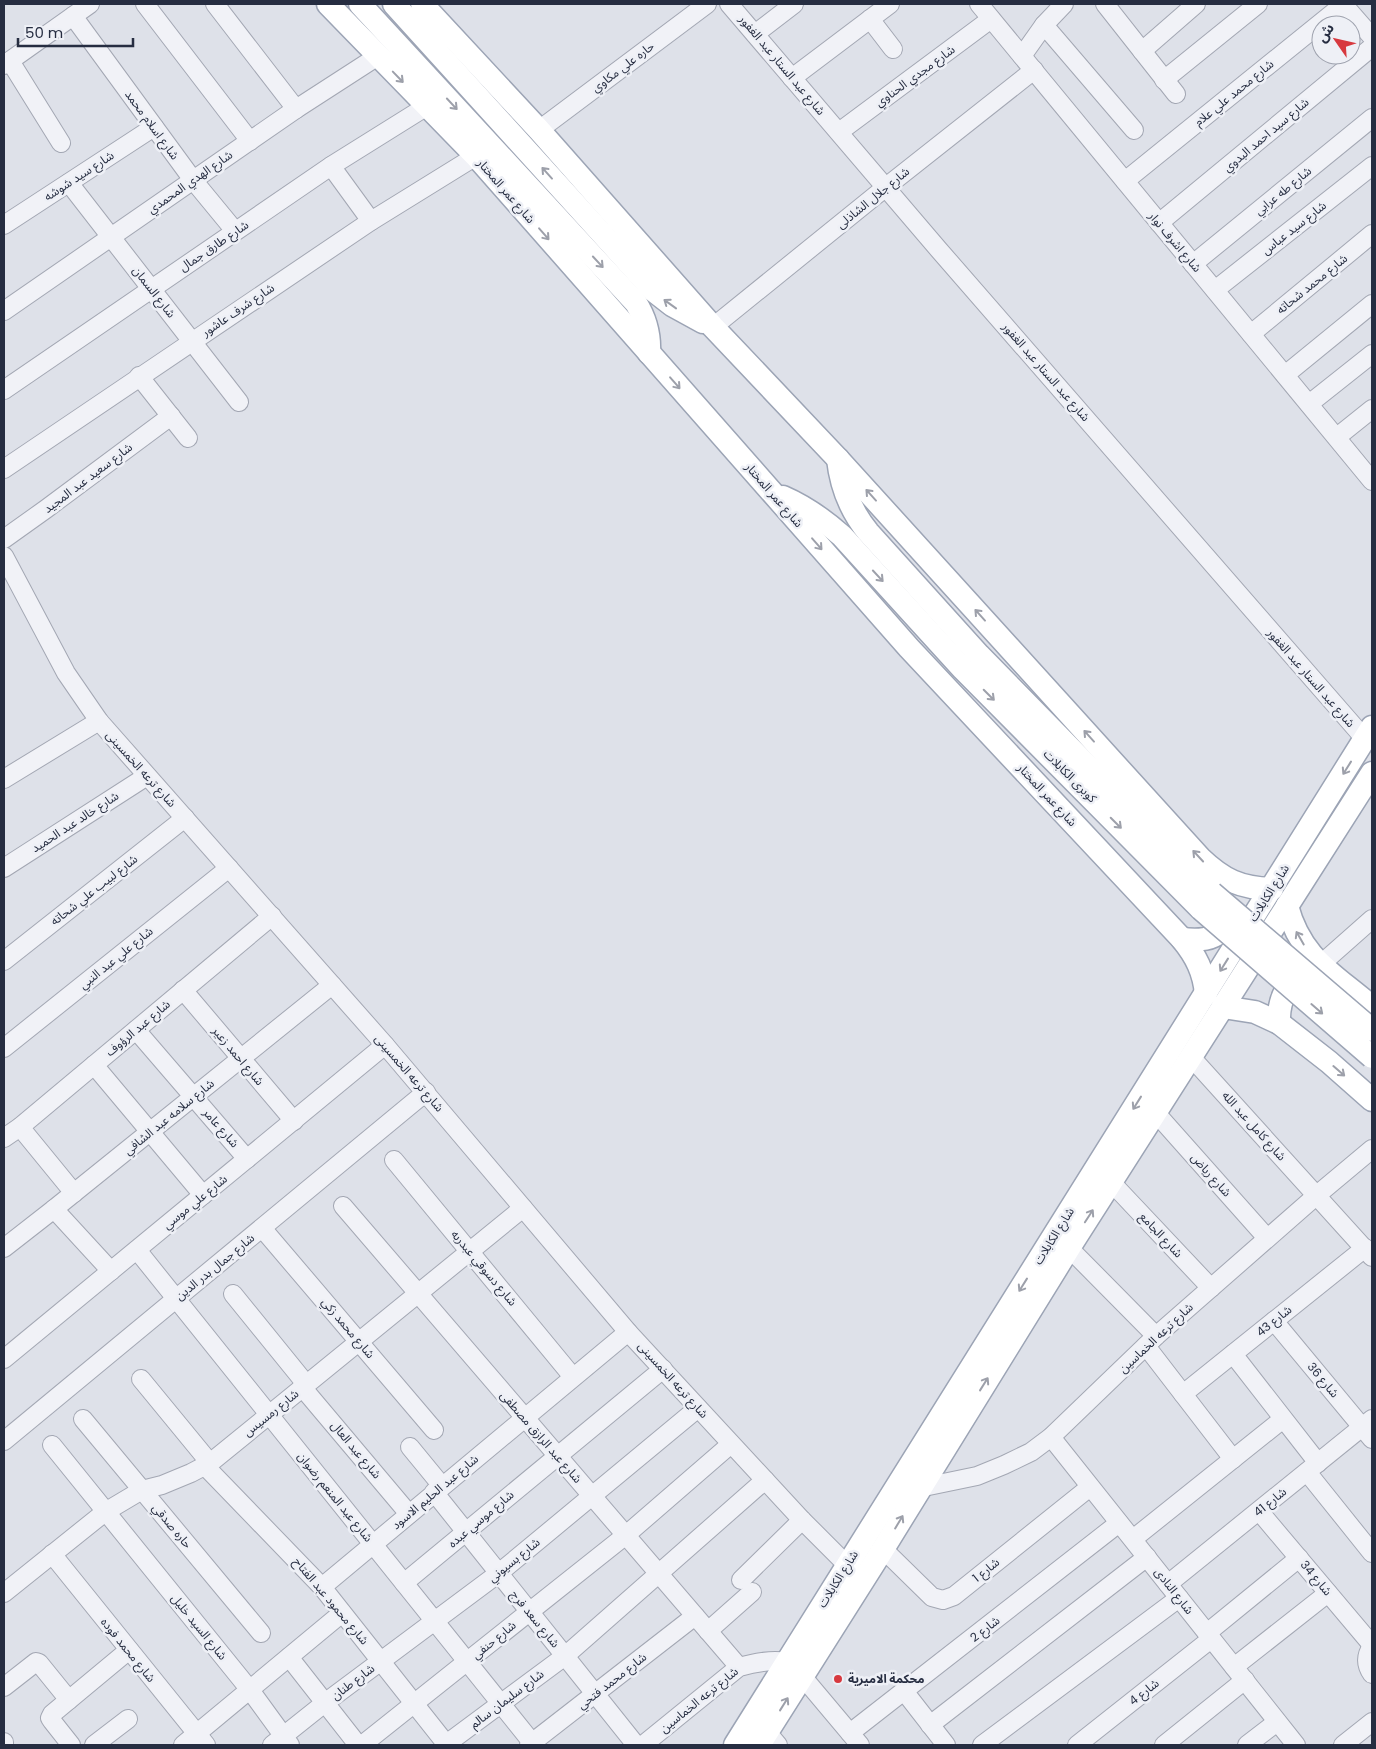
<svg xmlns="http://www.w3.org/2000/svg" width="1376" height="1749" font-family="Poppins,'Noto Sans Arabic',sans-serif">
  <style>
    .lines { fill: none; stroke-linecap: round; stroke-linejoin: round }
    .minor-casing { stroke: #a3a7b3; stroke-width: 20 }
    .major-casing { stroke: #9ca4b5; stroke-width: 25 }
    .minor { stroke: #f1f2f7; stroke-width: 18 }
    .major { stroke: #fff; stroke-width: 22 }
    .major-bridge-casing { stroke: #9ca4b5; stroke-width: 25; stroke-linecap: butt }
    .major-bridge { stroke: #fff; stroke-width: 22 }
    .oneway { stroke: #9da0aa }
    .poi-dot { fill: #d7393f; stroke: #eef0f6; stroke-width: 2 }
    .labels { text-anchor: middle; stroke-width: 5; stroke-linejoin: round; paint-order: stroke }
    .street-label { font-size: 12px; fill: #262d41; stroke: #eef0f6 }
    .poi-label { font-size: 12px; font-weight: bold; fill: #262d41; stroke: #eef0f6; text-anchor: start }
  </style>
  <rect width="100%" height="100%" fill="#dee1e9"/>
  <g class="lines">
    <defs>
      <g id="minor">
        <polyline points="145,4 250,141"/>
        <polyline points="215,4 296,109"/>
        <polyline points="729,4 939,250 1365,739"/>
        <polyline points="979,4 1372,481"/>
        <polyline points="1105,4 1176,94"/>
        <polyline points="1343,4 1372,37"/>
        <polyline points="73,16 193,180 235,231"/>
        <polyline points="870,19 893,49"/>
        <polyline points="1044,25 1134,130"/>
        <polyline points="755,34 794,4"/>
        <polyline points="1142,51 1196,4"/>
        <polyline points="1022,56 1044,25 1064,4"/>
        <polyline points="10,61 61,143"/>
        <polyline points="4,65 90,4"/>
        <polyline points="792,78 890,4"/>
        <polyline points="1164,80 1258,4"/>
        <polyline points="539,130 707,4"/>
        <polyline points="839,132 991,19"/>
        <polyline points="331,166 371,221"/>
        <polyline points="1125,181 1344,4"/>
        <polyline points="69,183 239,402"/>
        <polyline points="1159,223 1372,47"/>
        <polyline points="4,225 154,127"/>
        <polyline points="1193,264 1372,118"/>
        <polyline points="1215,290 1372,166"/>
        <polyline points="4,311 296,109 378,56"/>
        <polyline points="713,327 886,187 1034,70"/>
        <polyline points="1251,334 1372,234"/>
        <polyline points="1285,375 1372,304"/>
        <polyline points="139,376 188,438"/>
        <polyline points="4,390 331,166 427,106"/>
        <polyline points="1309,404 1372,354"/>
        <polyline points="1337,437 1372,409"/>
        <polyline points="4,469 371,221 476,156"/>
        <polyline points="4,539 46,509 171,416"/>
        <polyline points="4,556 66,673 99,721 385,1045 628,1332 802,1520 847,1565"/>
        <polyline points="4,779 99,721"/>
        <polyline points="4,868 147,776"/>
        <polyline points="4,961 185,818"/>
        <polyline points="1320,965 1372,919"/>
        <polyline points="183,990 294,1121"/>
        <polyline points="136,1030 247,1159"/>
        <polyline points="4,1048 229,868"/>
        <polyline points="1191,1057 1372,1257"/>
        <polyline points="94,1065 203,1195"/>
        <polyline points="1155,1112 1267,1238"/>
        <polyline points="20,1127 74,1193"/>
        <polyline points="4,1138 20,1127 272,916"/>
        <polyline points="394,1160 573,1377"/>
        <polyline points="1111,1182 1211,1288"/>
        <polyline points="343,1206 739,1667"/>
        <polyline points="54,1209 111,1271"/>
        <polyline points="262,1228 434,1430"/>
        <polyline points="4,1248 54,1209 332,985"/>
        <polyline points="1069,1248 1156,1336"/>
        <polyline points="137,1250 534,1745"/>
        <polyline points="233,1294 306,1384"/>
        <polyline points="1274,1321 1372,1439"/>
        <polyline points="1146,1346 1233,1459"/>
        <polyline points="1233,1354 1318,1463"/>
        <polyline points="4,1359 385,1045"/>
        <polyline points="141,1379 210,1463"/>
        <polyline points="302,1387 409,1514"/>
        <polyline points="1183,1394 1365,1248"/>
        <polyline points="83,1419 261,1633"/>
        <polyline points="1051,1437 1296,1745"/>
        <polyline points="4,1441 426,1092"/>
        <polyline points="52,1445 250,1690 290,1745"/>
        <polyline points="410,1447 442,1486"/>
        <polyline points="205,1466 322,1587 447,1745"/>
        <polyline points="1307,1472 1372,1553"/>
        <polyline points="919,1488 977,1476 1004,1465 1031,1452 1051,1437 1156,1336 1317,1195 1372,1149"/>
        <polyline points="434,1492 636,1745"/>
        <polyline points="1259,1511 1372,1645"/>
        <polyline points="1133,1539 1283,1419"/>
        <polyline points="883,1549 932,1597 943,1600 954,1596 1090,1487"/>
        <polyline points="52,1554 206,1745"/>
        <polyline points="741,1580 802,1520"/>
        <polyline points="404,1583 663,1369"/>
        <polyline points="1168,1584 1372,1419"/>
        <polyline points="322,1587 628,1332"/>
        <polyline points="4,1593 105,1512 142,1490 162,1485 191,1473 210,1463 523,1208"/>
        <polyline points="708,1631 752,1592"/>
        <polyline points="1207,1633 1299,1558"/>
        <path d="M1372,1646C1366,1655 1365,1664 1372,1674"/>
        <polyline points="289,1657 358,1745"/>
        <polyline points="1234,1667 1328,1593"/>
        <polyline points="802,1676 860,1745"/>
        <polyline points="4,1687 36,1662 39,1663 69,1700"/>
        <polyline points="904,1691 946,1745"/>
        <polyline points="930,1725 1147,1557"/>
        <polyline points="767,1732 778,1745"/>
        <polyline points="850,1733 1119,1523"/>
        <polyline points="4,1742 4,1745"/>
        <polyline points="71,1745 52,1721 50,1718 52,1714 129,1650"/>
        <polyline points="94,1745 128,1719"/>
        <polyline points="183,1745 342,1613"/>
        <polyline points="272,1745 326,1702 499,1573 698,1408"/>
        <polyline points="362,1745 626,1535 731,1444"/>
        <polyline points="445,1745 565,1656 765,1480"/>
        <polyline points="529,1745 695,1616"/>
        <path d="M643,1745L739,1667C754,1663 771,1659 787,1662"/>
        <polyline points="982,1745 1179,1598"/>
        <polyline points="1077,1745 1211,1639"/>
        <polyline points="1164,1745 1245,1680"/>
        <polyline points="1247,1745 1277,1722"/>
        <polyline points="1343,1745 1372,1722"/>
      </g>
      <g id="major">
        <path d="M328,4L476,156L909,648L1182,939C1196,956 1204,972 1206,994"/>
        <path d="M360,4L636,303C646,319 650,334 649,353"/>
        <polyline points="394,4 654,291 672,305 703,322"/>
        <path d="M422,4L539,130L713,327L838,459L1200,858C1223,880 1240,888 1272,889"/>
        <path d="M838,459C841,487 850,510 868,532L979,655L1212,893"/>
        <path d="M783,497C806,507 824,520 842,536L963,669L1201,909"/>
        <path d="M1287,906C1301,959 1334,974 1372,1007"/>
        <path d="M1182,939C1208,942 1223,938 1231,911"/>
        <polyline points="1223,1007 1255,1012 1279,1023 1329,1062 1372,1100"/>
        <path d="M1279,1023C1278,1002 1285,985 1303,973"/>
        <polyline points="735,1745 1372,727"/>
        <polyline points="759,1745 883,1549 1069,1248 1372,773"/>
      </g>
    </defs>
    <use href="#minor" class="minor-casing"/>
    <use href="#major" class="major-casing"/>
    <use href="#minor" class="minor"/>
    <use href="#major" class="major"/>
    <defs>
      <g id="major-bridge">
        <polyline points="1212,893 1372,1030"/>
        <polyline points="1201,909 1372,1057"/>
      </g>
    </defs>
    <use href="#major-bridge" class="major-bridge-casing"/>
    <use href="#major-bridge" class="major-bridge"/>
  </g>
  <defs><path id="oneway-shaft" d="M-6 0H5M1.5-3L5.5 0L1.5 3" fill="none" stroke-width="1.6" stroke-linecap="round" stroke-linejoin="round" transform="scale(1.25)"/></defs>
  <g class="oneway">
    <use href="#oneway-shaft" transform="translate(398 77) rotate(46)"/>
    <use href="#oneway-shaft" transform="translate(452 104) rotate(47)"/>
    <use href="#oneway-shaft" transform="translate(547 173) rotate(-132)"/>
    <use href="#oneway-shaft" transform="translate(544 234) rotate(49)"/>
    <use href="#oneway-shaft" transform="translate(598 262) rotate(47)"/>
    <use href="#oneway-shaft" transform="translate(670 304) rotate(-144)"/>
    <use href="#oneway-shaft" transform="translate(675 383) rotate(49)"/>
    <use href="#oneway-shaft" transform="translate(871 495) rotate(-132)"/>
    <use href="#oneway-shaft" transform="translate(817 544) rotate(49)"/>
    <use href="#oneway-shaft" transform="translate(878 576) rotate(47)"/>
    <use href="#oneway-shaft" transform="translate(980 615) rotate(-132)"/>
    <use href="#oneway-shaft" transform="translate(989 695) rotate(45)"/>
    <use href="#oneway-shaft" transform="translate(1089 736) rotate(-132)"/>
    <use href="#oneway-shaft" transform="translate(1347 768) rotate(122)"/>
    <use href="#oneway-shaft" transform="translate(1116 823) rotate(45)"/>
    <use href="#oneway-shaft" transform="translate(1198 856) rotate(-133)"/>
    <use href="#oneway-shaft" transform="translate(1300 938) rotate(-120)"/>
    <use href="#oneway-shaft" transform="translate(1224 965) rotate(122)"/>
    <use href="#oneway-shaft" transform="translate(1317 1009) rotate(41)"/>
    <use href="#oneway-shaft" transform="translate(1339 1071) rotate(41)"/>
    <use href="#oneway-shaft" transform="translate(1137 1103) rotate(122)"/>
    <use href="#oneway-shaft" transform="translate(1089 1216) rotate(-57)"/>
    <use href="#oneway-shaft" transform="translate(1023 1285) rotate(122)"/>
    <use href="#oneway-shaft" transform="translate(984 1384) rotate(-58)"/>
    <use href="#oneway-shaft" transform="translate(899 1522) rotate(-59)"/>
    <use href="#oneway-shaft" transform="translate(784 1704) rotate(-58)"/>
  </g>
  <circle class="poi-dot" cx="838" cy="1679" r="5"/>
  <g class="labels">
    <g class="street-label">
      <text transform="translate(782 65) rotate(50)" y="4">شارع عبد الستار عبد الغفور</text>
      <text transform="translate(623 67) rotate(-37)" y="4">حاره علي مكاوي</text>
      <text transform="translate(915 76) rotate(-36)" y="4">شارع مجدي الحناوي</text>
      <text transform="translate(1234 93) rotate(-39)" y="4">شارع محمد علي علام</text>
      <text transform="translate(152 125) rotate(54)" y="4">شارع اسلام محمد</text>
      <text transform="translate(1266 135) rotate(-40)" y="4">شارع سيد احمد البدوي</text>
      <text transform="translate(79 176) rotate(-33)" y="4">شارع سيد شوشه</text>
      <text transform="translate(190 182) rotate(-35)" y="4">شارع الهدي المحمدي</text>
      <text transform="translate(506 191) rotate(49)" y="4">شارع عمر المختار</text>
      <text transform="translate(1283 191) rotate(-39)" y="4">شارع طه عرابي</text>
      <text transform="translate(873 198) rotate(-39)" y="4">شارع جلال الشاذلى</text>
      <text transform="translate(1294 228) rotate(-38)" y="4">شارع سيد عباس</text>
      <text transform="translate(1175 242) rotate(50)" y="4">شارع اشرف نوار</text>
      <text transform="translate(214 246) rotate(-34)" y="4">شارع طارق جمال</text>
      <text transform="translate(1312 284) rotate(-39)" y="4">شارع محمد شحاته</text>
      <text transform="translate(154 292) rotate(52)" y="4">شارع السمان</text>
      <text transform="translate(238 310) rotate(-34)" y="4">شارع شرف عاشور</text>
      <text transform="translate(1046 372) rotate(49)" y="4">شارع عبد الستار عبد الغفور</text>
      <text transform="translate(88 478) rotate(-37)" y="4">شارع سعيد عبد المجيد</text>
      <text transform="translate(774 495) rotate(49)" y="4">شارع عمر المختار</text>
      <text transform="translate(1311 678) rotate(49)" y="4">شارع عبد الستار عبد الغفور</text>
      <text transform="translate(141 769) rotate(48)" y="4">شارع ترعه الخمسينى</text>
      <text transform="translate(1070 776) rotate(45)" y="4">كوبرى الكابلات</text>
      <text transform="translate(1047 795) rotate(47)" y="4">شارع عمر المختار</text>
      <text transform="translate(75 822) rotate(-33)" y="4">شارع خالد عبد الحميد</text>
      <text transform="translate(94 890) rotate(-38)" y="4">شارع لبيب علي شحاته</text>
      <text transform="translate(1269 893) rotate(-58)" y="4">شارع الكابلات</text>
      <text transform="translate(116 958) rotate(-39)" y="4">شارع علي عبد النبي</text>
      <text transform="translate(138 1028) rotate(-40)" y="4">شارع عبد الرؤوف</text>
      <text transform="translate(238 1056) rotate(50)" y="4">شارع احمد زعير</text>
      <text transform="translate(409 1073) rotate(49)" y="4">شارع ترعه الخمسينى</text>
      <text transform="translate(169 1117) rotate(-39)" y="4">شارع سلامه عبد الشافي</text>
      <text transform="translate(1254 1126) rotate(48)" y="4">شارع كامل عبد الله</text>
      <text transform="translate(221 1128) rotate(49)" y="4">شارع عامر</text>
      <text transform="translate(1211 1175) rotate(48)" y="4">شارع رياض</text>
      <text transform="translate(195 1202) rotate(-39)" y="4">شارع علي موسي</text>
      <text transform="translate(1161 1235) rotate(47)" y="4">شارع الجامع</text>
      <text transform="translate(1054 1236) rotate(-58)" y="4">شارع الكابلات</text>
      <text transform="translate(215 1267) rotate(-39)" y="4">شارع جمال بدر الدين</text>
      <text transform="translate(484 1268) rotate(50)" y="4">شارع دسوقي عبدربه</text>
      <text transform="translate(1274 1321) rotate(-39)" y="4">شارع 43</text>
      <text transform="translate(348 1328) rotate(50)" y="4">شارع محمد زكي</text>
      <text transform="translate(1156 1338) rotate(-43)" y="4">شارع ترعه الخماسين</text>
      <text transform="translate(673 1380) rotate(48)" y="4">شارع ترعه الخمسينى</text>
      <text transform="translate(1323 1380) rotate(50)" y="4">شارع 36</text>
      <text transform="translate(271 1413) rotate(-39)" y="4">شارع رمسيس</text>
      <text transform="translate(541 1437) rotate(49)" y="4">شارع عبد الرازق مصطفى</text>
      <text transform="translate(356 1450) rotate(50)" y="4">شارع عبد العال</text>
      <text transform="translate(435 1492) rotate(-40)" y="4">شارع عبد الحليم الاسود</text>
      <text transform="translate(335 1497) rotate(51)" y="4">شارع عبد المنعم رضوان</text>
      <text transform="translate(1270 1502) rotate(-39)" y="4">شارع 41</text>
      <text transform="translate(481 1519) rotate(-40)" y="4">شارع موسي عبده</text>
      <text transform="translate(172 1526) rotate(50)" y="4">حاره صدقي</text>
      <text transform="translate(514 1560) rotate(-39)" y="4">شارع بسيوني</text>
      <text transform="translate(986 1570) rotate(-39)" y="4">شارع 1</text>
      <text transform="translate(1316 1578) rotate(50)" y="4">شارع 34</text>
      <text transform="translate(838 1579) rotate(-58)" y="4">شارع الكابلات</text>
      <text transform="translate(1174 1591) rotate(52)" y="4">شارع النادى</text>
      <text transform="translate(331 1601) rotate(50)" y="4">شارع محمود عبد الفتاح</text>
      <text transform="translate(535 1619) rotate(51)" y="4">شارع سعد فرج</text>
      <text transform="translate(199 1627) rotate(51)" y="4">شارع السيد خليل</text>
      <text transform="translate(985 1629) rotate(-38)" y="4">شارع 2</text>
      <text transform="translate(494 1640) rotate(-39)" y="4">شارع حنفي</text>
      <text transform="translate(128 1650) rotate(51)" y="4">شارع محمد فوده</text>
      <text transform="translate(612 1681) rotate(-38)" y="4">شارع محمد فتحي</text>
      <text transform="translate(353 1682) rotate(-37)" y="4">شارع طنان</text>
      <text transform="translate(1144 1692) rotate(-38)" y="4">شارع 4</text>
      <text transform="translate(507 1699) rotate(-37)" y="4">شارع سليمان سالم</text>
      <text transform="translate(699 1700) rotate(-39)" y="4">شارع ترعه الخماسين</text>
    </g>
    <g class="poi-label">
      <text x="848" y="1683">محكمة الاميرية</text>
    </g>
  </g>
  <rect width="1376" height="1749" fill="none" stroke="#262d41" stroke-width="10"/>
  <g transform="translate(1336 40) rotate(304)"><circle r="24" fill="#eef0f6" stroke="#9ea2ae"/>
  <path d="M0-4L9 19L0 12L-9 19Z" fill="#d7393f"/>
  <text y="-8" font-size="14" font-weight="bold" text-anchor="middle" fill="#262d41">ش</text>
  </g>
  <path d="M18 38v8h115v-8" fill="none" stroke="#262d41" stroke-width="2.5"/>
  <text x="25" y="38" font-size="15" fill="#262d41" stroke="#eef0f6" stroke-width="4" paint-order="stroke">50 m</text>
</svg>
